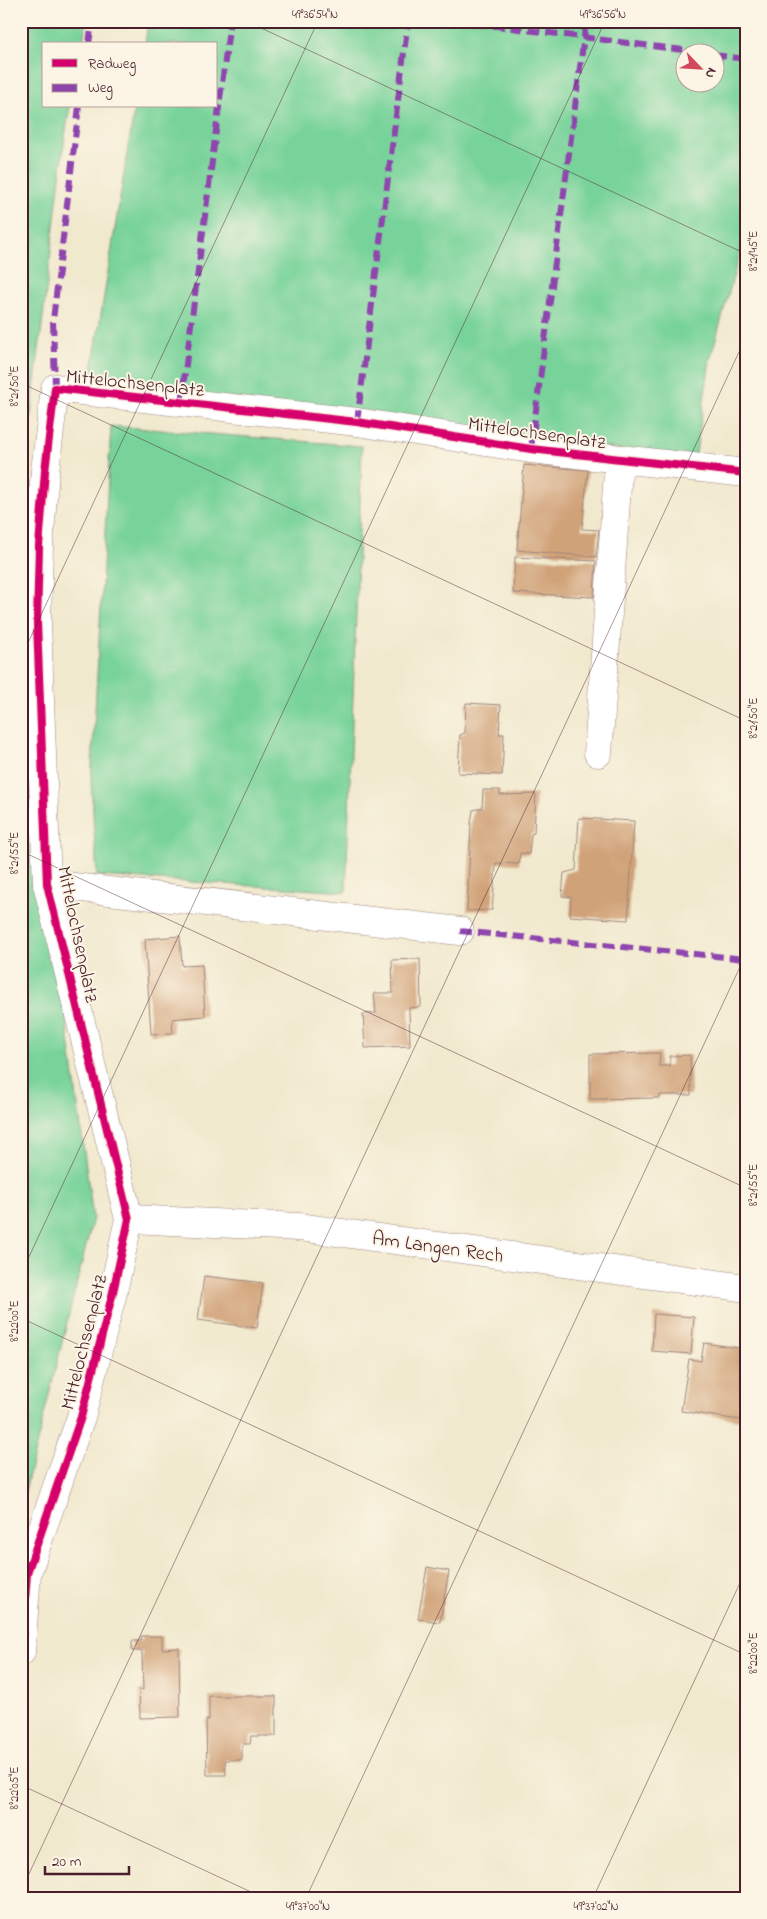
<svg xmlns="http://www.w3.org/2000/svg" width="767" height="1919" font-family="'Indie Flower',sans-serif">
  <style>
    .green { fill: #78d39a; stroke: #617962; fill-rule: evenodd }
    .building { fill: #d0a278 }
    .lines { fill: none; stroke-linecap: round; stroke-linejoin: round }
    .minor-casing { stroke: #9e847c; stroke-width: 29 }
    .minor { stroke: #fff; stroke-width: 28 }
    .quiet { stroke: #8e44ad; stroke-width: 6; stroke-dasharray: 12 6; stroke-linecap: butt }
    .cycleway-casing { stroke: #fcf5e5; stroke-width: 11 }
    .cycleway { stroke: #d6006c; stroke-width: 8 }
    .ticks { fill: none; stroke: #4a1f2b; stroke-width: 1; stroke-opacity: 0.45 }
    .labels { text-anchor: middle; stroke-width: 4; stroke-linejoin: round; paint-order: stroke }
    .street-label { font-size: 20px; fill: #4a1f2b; stroke: #fcf5e5 }
    .neatline { fill: none; stroke: #4a1f2b; stroke-width: 2 }
    .ticks-label { font-size: 12px; text-anchor: middle; fill: #4a1f2b }
  </style>
  <rect width="100%" height="100%" fill="#fcf5e5"/>
  <filter id="ink" filterUnits="userSpaceOnUse"><feTurbulence type="fractalNoise" baseFrequency=".02" numOctaves="2"/><feDisplacementMap in="SourceGraphic" scale="10" xChannelSelector="R" yChannelSelector="G"/><feConvolveMatrix kernelMatrix="1 2 1 2 8 2 1 2 1" color-interpolation-filters="sRGB"/></filter>
  <filter id="wash" filterUnits="userSpaceOnUse"><feTurbulence type="fractalNoise" baseFrequency=".0096" numOctaves="4" result="noise"/><feDisplacementMap in="SourceGraphic" scale="20" xChannelSelector="R" yChannelSelector="G"/><feGaussianBlur stdDeviation="1.12" result="paint"/><feColorMatrix in="noise" values="0 0 0 0 0 0 0 0 0 0 0 0 0 0 0 0 0 1.4 0 .05"/><feComposite in="paint" operator="in"/></filter>
  <g filter="url(#wash)">
    <rect width="100%" height="100%" fill="#f1e9ce"/>
    <g class="green">
      <polygon points="21,21 87,21 82,44 44,44 44,106 70,106 65,136 21,497"/>
      <path d="M148,21H746V231L710,360L695,459L90,382L135,106H216V44H145ZM684,52H714V82H684Z"/>
      <polygon points="111,426 362,446 346,892 97,876 91,782"/>
      <polygon points="21,683 93,1218 21,1507"/>
    </g>
    <g id="blocks">
      <g class="building">
        <polygon points="524,465 588,470 582,529 599,530 596,557 517,550"/>
        <polygon points="515,557 596,561 594,597 513,593"/>
        <polygon points="466,703 501,705 499,734 504,734 502,775 458,773 460,735 465,733"/>
        <polygon points="483,790 500,790 500,795 536,794 534,833 531,834 529,854 520,853 519,864 496,863 492,910 467,911 471,823 473,810 482,808"/>
        <polygon points="579,818 634,821 628,920 570,916 571,897 562,896 564,873 576,870"/>
        <polygon points="180,936 182,966 202,965 205,1016 172,1019 173,1033 151,1034 145,939"/>
        <polygon points="420,959 421,1007 409,1008 410,1046 365,1048 363,1014 376,1013 374,993 393,993 392,960"/>
        <polygon points="660,1053 659,1066 670,1066 670,1056 690,1055 691,1095 660,1095 660,1098 590,1099 590,1054"/>
        <polygon points="204,1276 263,1283 257,1328 198,1320"/>
        <polygon points="654,1314 694,1317 691,1354 652,1351"/>
        <polygon points="704,1343 746,1349 746,1421 681,1411 689,1359 701,1361"/>
        <polygon points="427,1567 449,1571 440,1622 418,1619"/>
        <polygon points="141,1636 162,1636 162,1649 179,1648 180,1717 140,1718 139,1690 143,1690 142,1651 132,1651 132,1641 141,1641"/>
        <polygon points="209,1696 276,1696 276,1736 251,1736 250,1744 242,1744 242,1760 225,1760 226,1775 207,1775 206,1720 209,1720"/>
      </g>
    </g>
  </g>
  <g filter="url(#ink)">
    <use href="#blocks" fill-opacity="0" stroke="#9e847c" stroke-width="1"/>
    <g class="lines">
      <defs>
        <g id="minor">
          <polyline points="598,753 619,459"/>
          <polyline points="47,884 460,931"/>
          <polyline points="129,1219 299,1227 746,1288"/>
          <polyline points="21,1652 27,1573 81,1417 113,1292 129,1219 47,884 37,623 39,546 45,471 55,388 357,422 531,449 746,473"/>
        </g>
      </defs>
      <use href="#minor" class="minor-casing"/>
      <use href="#minor" class="minor"/>
      <g class="quiet">
        <polyline points="457,21 698,52"/>
        <polyline points="89,44 92,21"/>
        <polyline points="714,55 746,59"/>
        <polyline points="55,388 53,320 79,106"/>
        <polyline points="181,403 230,21"/>
        <polyline points="357,422 408,21"/>
        <polyline points="531,449 586,21"/>
        <polyline points="460,931 746,959"/>
      </g>
      <defs>
        <polyline id="cycleway" points="21,1652 27,1573 81,1417 113,1292 129,1219 47,884 37,623 39,546 45,471 55,388 357,422 531,449 746,473"/>
      </defs>
      <use href="#cycleway" class="cycleway-casing"/>
      <use href="#cycleway" class="cycleway"/>
    </g>
  </g>
  <path class="ticks" d="M246,21L746,254M21,41L30,21M21,383L746,721M21,658L318,21M21,851L746,1188M21,1274L605,21M21,1318L746,1655M21,1785L264,1898M21,1891L746,337M306,1898L746,954M593,1898L746,1570"/>
  <g class="labels">
    <g class="street-label">
      <text transform="translate(135 382) rotate(6)" y="7">Mittelochsenplatz</text>
      <text transform="translate(537 432) rotate(8)" y="7">Mittelochsenplatz</text>
      <text transform="translate(79 934) rotate(78)" y="7">Mittelochsenplatz</text>
      <text transform="translate(438 1246) rotate(8)" y="7">Am Langen Rech</text>
      <text transform="translate(83 1342) rotate(-76)" y="7">Mittelochsenplatz</text>
    </g>
  </g>
  <rect width="767" height="1919" fill="none" stroke="#fcf5e5" stroke-width="55"/>
  <rect x="42" y="42" width="175" height="65" fill="#fcf5e5" stroke="#b59f9b"/>
  <rect x="52" y="59" width="25" height="8" fill="#d6006c" stroke="#b59f9b"/>
  <text x="88" y="68" font-size="15" fill="#4a1f2b">Radweg</text>
  <rect x="52" y="84" width="25" height="8" fill="#8e44ad" stroke="#b59f9b"/>
  <text x="88" y="92" font-size="15" fill="#4a1f2b">Weg</text>
  <g transform="translate(700 68) rotate(115)"><circle r="24" fill="#fcf5e5" stroke="#b59f9b"/>
  <path d="M0-4L9 19L0 12L-9 19Z" fill="#d1495b"/>
  <text y="-8" font-size="14" font-weight="bold" text-anchor="middle" fill="#4a1f2b">N</text>
  </g>
  <path d="M45 1866v8h84v-8" fill="none" stroke="#4a1f2b" stroke-width="2.5"/>
  <text x="52" y="1866" font-size="15" fill="#4a1f2b" stroke="#fcf5e5" stroke-width="4" paint-order="stroke">20 m</text>
  <rect x="28" y="28" width="712" height="1864" class="neatline"/>
  <g class="ticks-label">
    <text x="315" y="18">49°36'54"N</text>
    <text x="603" y="18">49°36'56"N</text>
    <text transform="translate(753 251) rotate(-90)" y="4">8°21'45"E</text>
    <text transform="translate(14 386) rotate(-90)" y="4">8°21'50"E</text>
    <text transform="translate(753 718) rotate(-90)" y="4">8°21'50"E</text>
    <text transform="translate(14 853) rotate(-90)" y="4">8°21'55"E</text>
    <text transform="translate(753 1185) rotate(-90)" y="4">8°21'55"E</text>
    <text transform="translate(14 1321) rotate(-90)" y="4">8°22'00"E</text>
    <text transform="translate(753 1653) rotate(-90)" y="4">8°22'00"E</text>
    <text transform="translate(14 1788) rotate(-90)" y="4">8°22'05"E</text>
    <text x="308" y="1910">49°37'00"N</text>
    <text x="596" y="1910">49°37'02"N</text>
  </g>
</svg>
